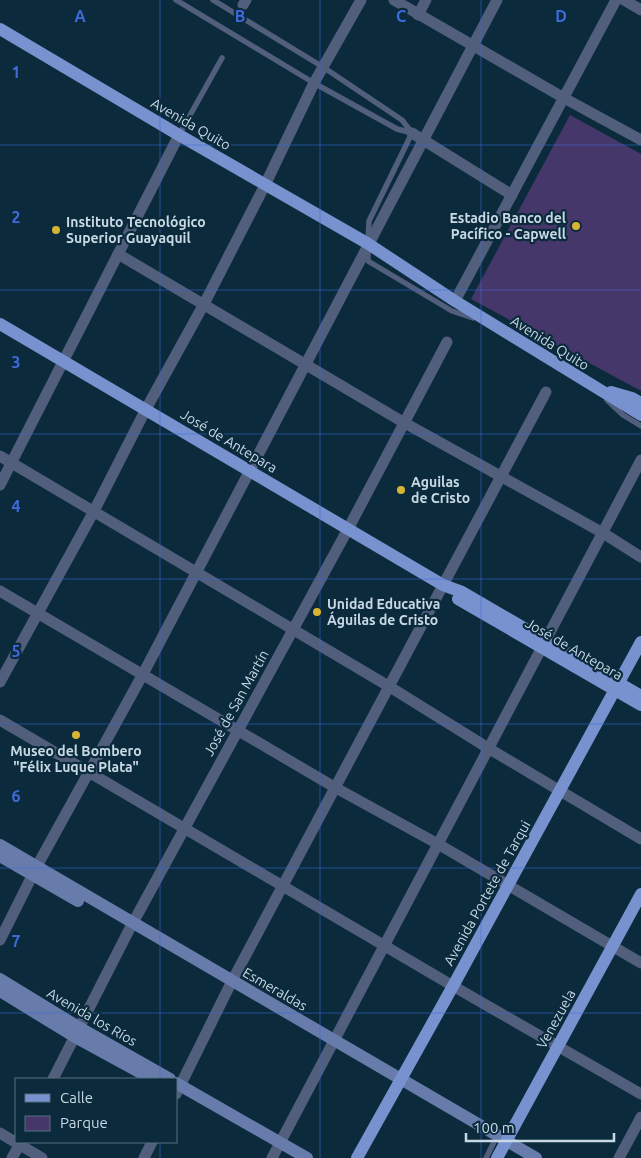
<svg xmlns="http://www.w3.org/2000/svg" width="641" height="1158" font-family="Ubuntu,sans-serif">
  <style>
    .green { fill: #45376a }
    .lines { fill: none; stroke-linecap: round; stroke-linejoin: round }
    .lane { stroke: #515e7c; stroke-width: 5.5 }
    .street { stroke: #515e7c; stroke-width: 11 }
    .secondary { stroke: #677cab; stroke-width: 12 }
    .primary { stroke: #7892d0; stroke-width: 12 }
    .primary-bridge { stroke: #7892d0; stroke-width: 12 }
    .grid { fill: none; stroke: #3f6adb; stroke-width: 1; stroke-opacity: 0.55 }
    .poi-dot { fill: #d7b434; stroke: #0b2b3d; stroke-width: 2 }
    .labels { text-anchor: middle; stroke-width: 4.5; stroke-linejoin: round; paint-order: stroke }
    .street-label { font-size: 14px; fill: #c8d9e5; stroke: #0b2b3d }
    .poi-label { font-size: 14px; font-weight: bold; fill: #c8d9e5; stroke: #0b2b3d; text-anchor: start }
    .grid-label { font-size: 16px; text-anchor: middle; font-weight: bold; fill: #3f6adb; stroke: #0b2b3d; stroke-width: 4.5; stroke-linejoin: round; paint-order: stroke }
  </style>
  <rect width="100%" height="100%" fill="#0b2b3d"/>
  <polygon class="green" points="570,115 641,154 641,391 471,299"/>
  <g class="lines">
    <g class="lane">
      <polyline points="176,0 314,83 397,129 412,133"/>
      <polyline points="213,0 323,67 402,120 412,133"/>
      <polyline points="179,135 222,58"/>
      <polyline points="368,240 369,221 412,133"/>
      <polyline points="368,252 368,261 452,311 473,318"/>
      <polyline points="607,400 623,415 641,426"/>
      <polyline points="486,1158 494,1142"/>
    </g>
    <g class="street">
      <polyline points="394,0 564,98 641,140"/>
      <polyline points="624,0 641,10"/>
      <polyline points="243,5 246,0"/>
      <polyline points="418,15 426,0"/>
      <polyline points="412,133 512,195"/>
      <polyline points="118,254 403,422 603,533 641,557"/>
      <polyline points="455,301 616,0"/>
      <polyline points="0,456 390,687 488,748 641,839"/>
      <polyline points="0,485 179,135"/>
      <polyline points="0,591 336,788 438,844 641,963"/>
      <polyline points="0,682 94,511 146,409 204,304 265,185 314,83 361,0"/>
      <polyline points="0,720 453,986 641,1094"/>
      <polyline points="0,940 37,866 143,674 497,0"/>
      <polyline points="53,1079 129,930 348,529 447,342"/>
      <polyline points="176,1094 232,981 546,392"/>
      <polyline points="0,1133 42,1158"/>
      <polyline points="12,1158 21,1142"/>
      <polyline points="144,1158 152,1142"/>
      <polyline points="272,1158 641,460"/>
      <polyline points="619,1158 641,1117"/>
    </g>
    <g class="secondary">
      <polyline points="0,845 536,1158"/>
      <polyline points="0,856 78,901"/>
      <polyline points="0,979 80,1028 170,1079"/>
      <polyline points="0,991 75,1037 152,1079"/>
      <polyline points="176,1083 307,1158"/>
    </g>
    <g class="primary">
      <polyline points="0,29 179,135 367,243 455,301 641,415"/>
      <polyline points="0,324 443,585 462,592 641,696"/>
      <polyline points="611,392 632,398 641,403"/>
      <polyline points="357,1158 453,986 641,642"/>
      <polyline points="497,1158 641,894"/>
    </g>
    <polyline class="primary-bridge" points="458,599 641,705"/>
  </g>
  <path class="grid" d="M160,0V1079M320,0V1158M481,0V1158M0,145H641M0,290H641M0,434H641M0,579H641M0,724H641M0,868H641M0,1013H641M160,1142V1158"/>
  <g class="poi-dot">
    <circle cx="576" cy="226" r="5"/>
    <circle cx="56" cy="230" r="5"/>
    <circle cx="401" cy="490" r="5"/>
    <circle cx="317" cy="612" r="5"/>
    <circle cx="76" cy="735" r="5"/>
  </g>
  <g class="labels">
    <g class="street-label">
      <text transform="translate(191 124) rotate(30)" y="5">Avenida Quito</text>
      <text transform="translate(550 343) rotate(32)" y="5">Avenida Quito</text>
      <text transform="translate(229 441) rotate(31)" y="5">José de Antepara</text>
      <text transform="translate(574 649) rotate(30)" y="5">José de Antepara</text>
      <text transform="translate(236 703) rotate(-61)" y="5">José de San Martín</text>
      <text transform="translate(487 893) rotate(-61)" y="5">Avenida Portete de Tarqui</text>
      <text transform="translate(275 989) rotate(30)" y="5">Esmeraldas</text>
      <text transform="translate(92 1017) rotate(30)" y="5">Avenida los Ríos</text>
      <text transform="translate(556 1019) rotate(-61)" y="5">Venezuela</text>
    </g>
    <g class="poi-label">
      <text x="566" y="223" text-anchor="end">Estadio Banco del<tspan x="566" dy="16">Pacífico - Capwell</tspan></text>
      <text x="66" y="227">Instituto Tecnológico<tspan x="66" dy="16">Superior Guayaquil</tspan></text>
      <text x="411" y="487">Aguilas<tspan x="411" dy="16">de Cristo</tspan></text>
      <text x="327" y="609">Unidad Educativa<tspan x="327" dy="16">Águilas de Cristo</tspan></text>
      <text x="76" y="756" text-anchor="middle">Museo del Bombero<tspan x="76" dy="16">"Félix Luque Plata"</tspan></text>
    </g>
  </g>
  <g class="grid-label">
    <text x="80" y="22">A</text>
    <text x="240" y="22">B</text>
    <text x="401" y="22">C</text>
    <text x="561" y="22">D</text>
    <text x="16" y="78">1</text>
    <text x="16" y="223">2</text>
    <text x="16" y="368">3</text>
    <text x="16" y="512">4</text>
    <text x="16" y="657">5</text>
    <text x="16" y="802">6</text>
    <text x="16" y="947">7</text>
  </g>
  <rect x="15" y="1078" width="162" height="65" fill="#0b2b3d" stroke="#577180"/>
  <rect x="25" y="1094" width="25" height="8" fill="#7892d0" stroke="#577180"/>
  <text x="60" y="1103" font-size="15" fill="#c8d9e5">Calle</text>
  <rect x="25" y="1116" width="25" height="15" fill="#45376a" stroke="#577180"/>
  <text x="60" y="1128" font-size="15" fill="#c8d9e5">Parque</text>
  <path d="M466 1133v8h148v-8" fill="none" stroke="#c8d9e5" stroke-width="2.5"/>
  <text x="473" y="1133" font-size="15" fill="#c8d9e5" stroke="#0b2b3d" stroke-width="4" paint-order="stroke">100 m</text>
</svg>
